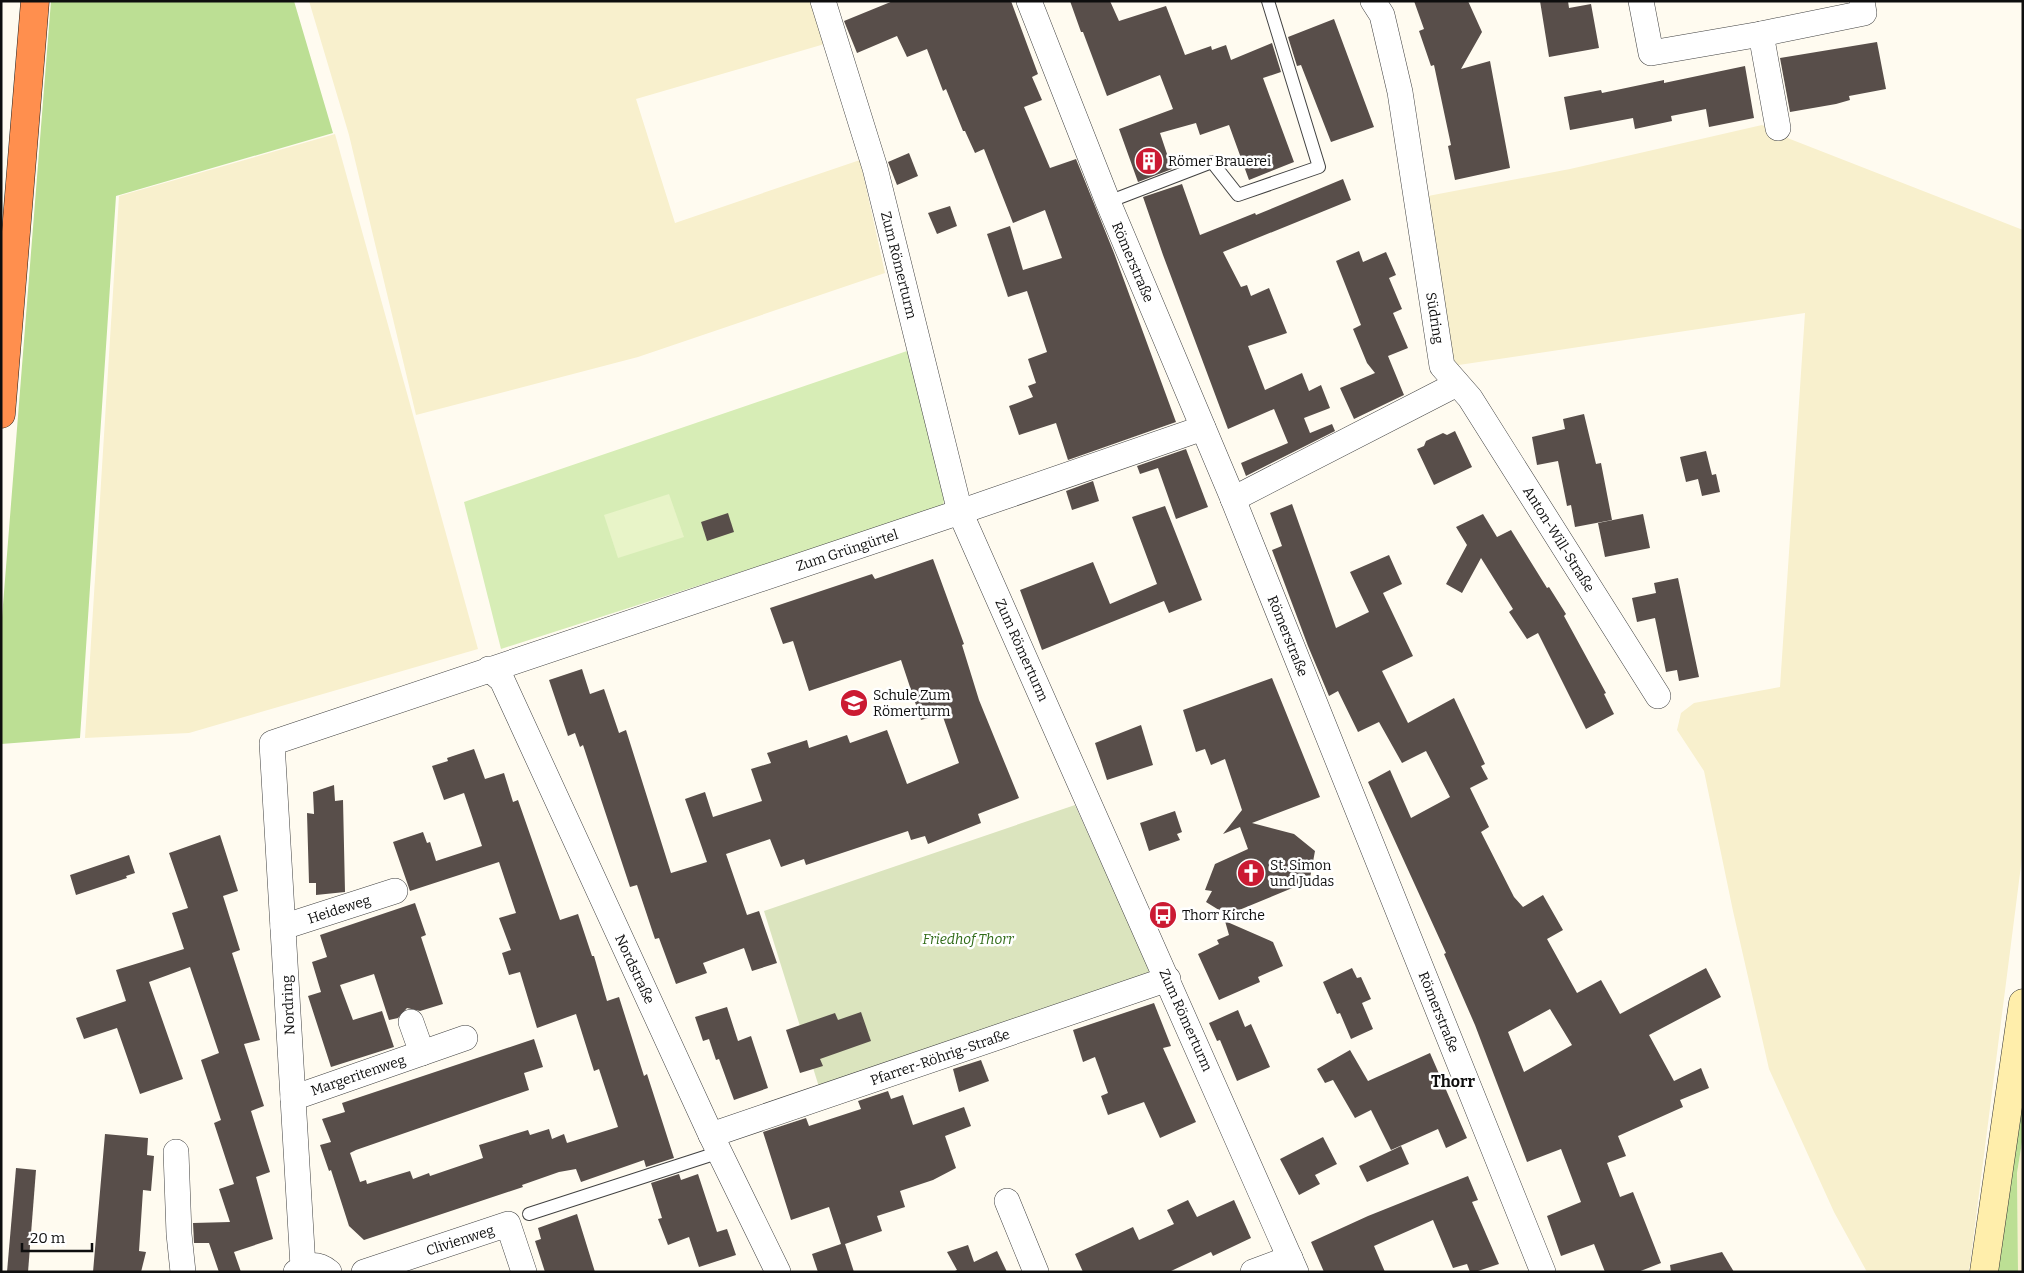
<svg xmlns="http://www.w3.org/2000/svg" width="2024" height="1273" font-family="Bitter,serif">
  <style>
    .farmland { fill: #f8f0cd }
    .green { fill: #d7edb6 }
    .forest { fill: #bcdf94 }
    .cemetery { fill: #dbe4be }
    .pitch { fill: #e8f4c8 }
    .building { fill: #584e4a; fill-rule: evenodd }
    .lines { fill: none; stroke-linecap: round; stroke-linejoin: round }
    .lane-casing { stroke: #414141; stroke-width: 14 }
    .street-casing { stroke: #414141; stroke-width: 26 }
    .secondary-casing { stroke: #303030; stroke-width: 29 }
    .highway-casing { stroke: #1f1f1f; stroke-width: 29 }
    .lane { stroke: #fff; stroke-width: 12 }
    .street { stroke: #fff; stroke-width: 25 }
    .secondary { stroke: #ffeeab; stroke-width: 28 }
    .highway { stroke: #ff8f4e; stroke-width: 28 }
    .labels { text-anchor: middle; stroke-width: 5; stroke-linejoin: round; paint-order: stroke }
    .poi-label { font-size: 14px; fill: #0e0e0e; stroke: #fff; text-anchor: start }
    .street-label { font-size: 14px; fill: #0e0e0e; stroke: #fff }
    .park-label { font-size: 14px; font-style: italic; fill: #316c19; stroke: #fff }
    .quarter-label { font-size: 16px; font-weight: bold; fill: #0e0e0e; stroke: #fff }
  </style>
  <rect width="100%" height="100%" fill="#fffbf0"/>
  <g class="farmland">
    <polygon points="309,1 816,1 828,43 636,99 675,223 860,160 885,273 638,357 416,415 349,135"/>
    <polygon points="1762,125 1790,139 2023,230 2023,850 1969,1272 1867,1272 1834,1212 1769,1069 1733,911 1704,771 1677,730 1681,713 1694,703 1780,687 1805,313 1452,366 1428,196 1570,169"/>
    <polygon points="335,134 478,649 189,733 85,738 119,196"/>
    <polygon points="2023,1136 2023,1272 2018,1272 2017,1173"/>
  </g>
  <polygon class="green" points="907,351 945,496 943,505 934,510 501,649 464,502"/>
  <g class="forest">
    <polygon points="51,1 294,1 333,133 116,196 80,738 1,744 1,630"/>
    <polygon points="2023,1076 2023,1136 2017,1173 2018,1272 1996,1272"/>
  </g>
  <polygon class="cemetery" points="1075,805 1152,974 819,1087 764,911"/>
  <polygon class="pitch" points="669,494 684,537 618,558 604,515"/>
  <g class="building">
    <polygon points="893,1 1011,1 1038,74 1032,77 1042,100 1024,107 1050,168 1076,159 1114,253 1176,422 1068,460 1056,423 1019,435 1009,406 1033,397 1028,386 1036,383 1028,359 1047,352 1027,291 1008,297 987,234 1010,226 1023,270 1062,258 1045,210 1013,223 984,149 975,153 965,131 963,131 946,89 943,91 927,49 907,57 897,36 857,53 844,21"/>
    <polygon points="1070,1 1110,1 1119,21 1166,6 1185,55 1211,46 1212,50 1226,45 1231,60 1272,43 1281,72 1263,78 1294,162 1249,180 1229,125 1200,135 1196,123 1160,133 1172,169 1138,182 1119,129 1173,109 1160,75 1107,96 1083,32 1081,32"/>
    <polygon points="1414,1 1468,1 1482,32 1461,69 1490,61 1510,168 1455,180 1448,146 1451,145 1434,65 1431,66 1419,31 1424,29"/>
    <polygon points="1540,1 1568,1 1569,8 1591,4 1599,48 1549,57"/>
    <polygon points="1334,19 1374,127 1331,142 1301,65 1297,66 1288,37"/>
    <polygon points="1877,42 1886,89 1849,96 1850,100 1836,104 1790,112 1780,58"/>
    <polygon points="1745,66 1754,118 1709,127 1706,109 1671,116 1672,121 1635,129 1633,118 1570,130 1564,97 1601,90 1602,93 1664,80 1664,83"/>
    <polygon points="909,153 918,176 897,185 888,162"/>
    <polygon points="1343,179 1351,200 1223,252 1241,287 1247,285 1251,296 1269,288 1287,333 1248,346 1265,390 1302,373 1309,391 1321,385 1330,408 1304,418 1310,433 1332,424 1335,431 1246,476 1241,463 1288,443 1274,409 1228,429 1163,255 1143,197 1182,184 1200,235 1255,213 1256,215"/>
    <polygon points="950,206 957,226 937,234 928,213"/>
    <polygon points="1359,251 1363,262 1386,252 1396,275 1389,278 1402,309 1393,313 1408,348 1388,356 1404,395 1354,419 1340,388 1375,373 1367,363 1353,329 1361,325 1336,261"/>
    <polygon points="1584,414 1596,464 1601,463 1612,520 1575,527 1571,505 1567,506 1558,461 1537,465 1532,437 1565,429 1563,419"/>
    <polygon points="1455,431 1472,467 1434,485 1417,449 1424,446 1426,441 1443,433 1447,435"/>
    <polygon points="1186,449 1208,507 1176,519 1158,468 1140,474 1137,466"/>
    <polygon points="1706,451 1712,475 1716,474 1720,492 1702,496 1698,479 1686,482 1680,457"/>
    <polygon points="1093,481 1099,501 1072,510 1066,491"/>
    <path d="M1292,504L1336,628L1369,612L1350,572L1389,555L1402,584L1383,593L1413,656L1382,671L1408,723L1454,698L1485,764L1481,766L1488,779L1470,788L1489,827L1481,832L1514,897L1523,907L1543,895L1563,930L1547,939L1577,993L1601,980L1620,1014L1706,968L1721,997L1649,1035L1674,1081L1701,1068L1709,1088L1680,1100L1683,1107L1618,1136L1626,1156L1607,1163L1620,1197L1633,1192L1661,1263L1638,1272H1605L1594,1244L1561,1256L1547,1216L1581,1202L1561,1149L1527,1162L1475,1025L1444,954L1446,953L1368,782L1390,770L1411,818L1450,797L1426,751L1402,763L1379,722L1358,732L1338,691L1329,696L1308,646L1272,550L1282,546L1270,513ZM1550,1009L1572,1045L1524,1072L1508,1032Z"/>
    <polygon points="1165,506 1202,600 1169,613 1164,601 1042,650 1020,590 1093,562 1110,604 1157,584 1132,517"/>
    <polygon points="728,513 734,532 707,541 701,522"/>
    <polygon points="1483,514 1497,537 1511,530 1547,588 1549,587 1566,614 1564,616 1606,693 1604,694 1614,714 1586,729 1538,633 1527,639 1509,612 1513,609 1481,558 1462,593 1446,584 1467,545 1456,527"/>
    <polygon points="1643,514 1650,548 1605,557 1598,523"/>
    <polygon points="933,559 964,644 962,645 979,700 1019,798 978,814 981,823 928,844 925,836 911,840 908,831 806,865 804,859 781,867 770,839 726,854 747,915 759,911 777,963 752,971 744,948 703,963 707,973 676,984 659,938 655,939 637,885 630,887 583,745 580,747 575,733 568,736 549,680 582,669 590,694 604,689 619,733 626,730 671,873 707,862 685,799 705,792 713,817 762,801 751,769 771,763 767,753 807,740 809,748 847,735 850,743 887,730 907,784 959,763 942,714 921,720 901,660 809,691 793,641 783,644 770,608 872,574 875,579"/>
    <polygon points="1678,578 1699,677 1679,681 1677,670 1666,672 1655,618 1637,622 1632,598 1656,593 1654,583"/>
    <polygon points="1272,678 1320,797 1252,823 1294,834 1315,851 1310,878 1304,876 1302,884 1227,915 1206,902 1212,891 1205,890 1215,864 1248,849 1240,827 1223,834 1242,810 1225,759 1211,765 1205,749 1196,752 1183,710"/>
    <polygon points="1141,725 1153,765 1107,780 1095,743"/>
    <polygon points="474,749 485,779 504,773 513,802 518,800 560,920 578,914 592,956 594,956 607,1001 619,997 644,1076 647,1074 674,1158 646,1167 644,1160 581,1182 576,1169 559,1172 522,1185 523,1187 364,1240 349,1226 331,1170 329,1171 320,1145 331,1142 322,1119 345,1112 342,1103 534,1039 543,1067 524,1073 529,1090 356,1150 350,1153 360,1182 366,1180 367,1184 410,1171 413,1179 429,1173 430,1176 483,1158 479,1145 528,1130 530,1135 549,1129 552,1139 564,1134 567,1143 618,1127 599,1069 594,1071 576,1014 537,1028 520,972 509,975 502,953 511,950 499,918 516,913 499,862 410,891 393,842 423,832 427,843 430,842 436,861 482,846 464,793 444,800 432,766 448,761 447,758"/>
    <polygon points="334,785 335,801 343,800 345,892 316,895 316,883 309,883 307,813 314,814 313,792"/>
    <polygon points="1175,811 1182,832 1177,834 1180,840 1149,851 1140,823"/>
    <polygon points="220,835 238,891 223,896 240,950 232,953 260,1040 244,1044 264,1106 251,1111 270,1172 256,1177 273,1239 234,1252 241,1272 219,1272 209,1243 194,1243 193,1223 230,1222 219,1189 234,1184 214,1123 221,1120 201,1060 219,1053 190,967 149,982 183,1079 140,1094 117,1028 84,1039 76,1018 126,1001 116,970 184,949 172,913 188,908 169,853"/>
    <polygon points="129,855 135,873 126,876 127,878 76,895 70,875"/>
    <polygon points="415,903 426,935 421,937 443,1004 420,1011 407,1008 398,1018 389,1020 374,974 340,985 353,1020 382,1011 394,1047 331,1067 308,996 321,992 312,962 327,957 320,935"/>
    <polygon points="1225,921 1273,942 1283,966 1258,977 1260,982 1219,1000 1198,954 1219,944 1217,940 1229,935"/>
    <polygon points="1352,968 1357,978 1361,977 1371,999 1362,1003 1373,1029 1351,1039 1340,1013 1337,1014 1323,982"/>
    <polygon points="1154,1003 1171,1046 1163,1048 1196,1122 1160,1138 1144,1102 1108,1115 1101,1096 1108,1093 1095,1057 1083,1062 1073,1030"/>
    <polygon points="727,1007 738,1041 751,1036 768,1088 734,1100 719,1059 716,1060 709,1039 703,1041 695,1017"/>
    <polygon points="1238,1010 1245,1027 1251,1024 1270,1067 1237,1081 1220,1040 1217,1041 1209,1023"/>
    <polygon points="861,1012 871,1041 820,1059 823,1066 800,1073 786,1030 835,1013 838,1020"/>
    <polygon points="1350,1050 1368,1081 1430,1053 1467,1138 1446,1148 1438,1129 1391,1150 1371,1110 1355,1118 1333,1080 1325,1083 1317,1069"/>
    <polygon points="981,1060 989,1081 959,1092 953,1069"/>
    <polygon points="888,1091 891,1099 903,1095 913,1125 964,1107 971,1126 945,1136 956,1168 933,1180 900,1191 905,1207 877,1216 882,1231 845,1244 854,1272 818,1272 812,1254 841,1244 829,1207 791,1220 763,1132 806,1118 809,1126 861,1109 858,1101"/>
    <polygon points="105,1134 148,1138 147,1155 154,1156 151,1191 143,1190 139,1251 146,1252 141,1272 93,1272"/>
    <polygon points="1323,1137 1337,1164 1315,1175 1320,1184 1299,1195 1280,1159"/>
    <polygon points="1401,1146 1409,1164 1367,1182 1359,1166"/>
    <polygon points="16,1168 36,1170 28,1272 7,1272"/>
    <polygon points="679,1174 681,1180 698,1174 717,1232 727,1229 736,1255 699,1267 689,1237 668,1245 658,1219 662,1218 651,1183"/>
    <polygon points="1468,1176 1478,1200 1472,1202 1499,1264 1475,1272 1470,1272 1467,1264 1453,1268 1433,1220 1374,1246 1385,1272 1324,1272 1311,1242 1368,1216"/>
    <polygon points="1188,1200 1197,1217 1234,1200 1251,1238 1213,1256 1211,1252 1169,1272 1083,1272 1075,1254 1133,1227 1139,1240 1174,1224 1167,1210"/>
    <polygon points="577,1214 595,1272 545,1272 535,1241 541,1239 538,1228"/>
    <polygon points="968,1245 974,1262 997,1251 1007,1272 953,1272 957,1270 947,1252"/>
    <polygon points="1722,1252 1734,1272 1671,1272 1670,1265"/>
  </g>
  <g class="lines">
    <defs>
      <g id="lane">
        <polyline points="1108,202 1212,162 1238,195 1319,167 1268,1"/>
        <polyline points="529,1214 720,1152"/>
      </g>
      <g id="street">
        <polyline points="823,1 875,168 960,512 1296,1272"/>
        <polyline points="1029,1 1108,202 1231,494 1543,1272"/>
        <polyline points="1373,1 1382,15 1400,92 1442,366 1470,398 1658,696"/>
        <polyline points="1641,1 1651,53 1761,34 1864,13 1862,1"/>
        <polyline points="1761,34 1778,128"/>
        <polyline points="1233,499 1457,384"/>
        <polyline points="489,669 502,680 711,1135 778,1272"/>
        <polyline points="283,927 395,891"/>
        <polyline points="411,1022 422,1053"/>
        <polyline points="293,1098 465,1038"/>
        <polyline points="711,1135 1168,979"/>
        <polyline points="176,1152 179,1234 183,1272"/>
        <polyline points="1007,1201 1036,1272"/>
        <polyline points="303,1267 272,743 960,512 1203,428"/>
        <path d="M296,1272C307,1264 318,1263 329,1272"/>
        <polyline points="364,1272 508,1224 524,1272"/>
        <polyline points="1253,1272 1290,1258"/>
      </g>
      <polyline id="secondary" points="1984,1272 2023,1003"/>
      <polyline id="highway" points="1,414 35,1"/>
    </defs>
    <use href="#lane" class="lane-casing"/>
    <use href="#street" class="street-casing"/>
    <use href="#secondary" class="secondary-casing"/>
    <use href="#highway" class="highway-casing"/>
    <use href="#lane" class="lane"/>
    <use href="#street" class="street"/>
    <use href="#secondary" class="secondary"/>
    <use href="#highway" class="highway"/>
  </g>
  <defs>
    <symbol id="building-disc" viewBox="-11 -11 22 22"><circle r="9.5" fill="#cb1a32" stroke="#fff"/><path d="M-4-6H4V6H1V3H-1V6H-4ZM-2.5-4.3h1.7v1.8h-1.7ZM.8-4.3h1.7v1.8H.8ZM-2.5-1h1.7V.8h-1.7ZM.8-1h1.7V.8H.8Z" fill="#fff"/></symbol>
    <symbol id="school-disc" viewBox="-11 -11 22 22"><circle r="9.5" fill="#cb1a32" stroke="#fff"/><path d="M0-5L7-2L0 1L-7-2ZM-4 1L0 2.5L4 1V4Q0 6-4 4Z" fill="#fff"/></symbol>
    <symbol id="church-disc" viewBox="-11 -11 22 22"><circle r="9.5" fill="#cb1a32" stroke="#fff"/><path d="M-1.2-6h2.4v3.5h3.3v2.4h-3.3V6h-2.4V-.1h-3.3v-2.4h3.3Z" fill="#fff"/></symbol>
    <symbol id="bus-disc" viewBox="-11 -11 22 22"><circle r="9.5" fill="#cb1a32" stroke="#fff"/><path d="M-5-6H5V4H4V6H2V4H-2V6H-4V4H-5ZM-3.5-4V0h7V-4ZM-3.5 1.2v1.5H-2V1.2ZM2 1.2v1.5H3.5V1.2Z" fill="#fff"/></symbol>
  </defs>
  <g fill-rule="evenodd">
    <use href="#building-disc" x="1133" y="145" width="32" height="32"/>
    <use href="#school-disc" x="838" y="687" width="32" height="32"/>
    <use href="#church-disc" x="1235" y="857" width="32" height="32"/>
    <use href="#bus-disc" x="1147" y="899" width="32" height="32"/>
  </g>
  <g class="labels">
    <g class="poi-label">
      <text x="1168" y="166">Römer Brauerei</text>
      <text x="873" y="700">Schule Zum<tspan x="873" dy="16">Römerturm</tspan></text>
      <text x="1270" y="870">St. Simon<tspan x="1270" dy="16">und Judas</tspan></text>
      <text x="1182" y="920">Thorr Kirche</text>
    </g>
    <g class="street-label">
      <text transform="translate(1133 262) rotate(67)" y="5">Römerstraße</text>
      <text transform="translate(899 265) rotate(76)" y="5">Zum Römerturm</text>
      <text transform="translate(1435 318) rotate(81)" y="5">Südring</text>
      <text transform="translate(1559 539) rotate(58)" y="5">Anton-Will-Straße</text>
      <text transform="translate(847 550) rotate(-18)" y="5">Zum Grüngürtel</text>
      <text transform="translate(1288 636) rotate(68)" y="5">Römerstraße</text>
      <text transform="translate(1022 650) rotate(66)" y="5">Zum Römerturm</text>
      <text transform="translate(339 909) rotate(-18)" y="5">Heideweg</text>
      <text transform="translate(635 969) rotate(65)" y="5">Nordstraße</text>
      <text transform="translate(288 1005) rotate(-93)" y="5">Nordring</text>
      <text transform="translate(1439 1012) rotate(68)" y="5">Römerstraße</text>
      <text transform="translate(1186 1020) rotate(66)" y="5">Zum Römerturm</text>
      <text transform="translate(940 1057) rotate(-19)" y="5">Pfarrer-Röhrig-Straße</text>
      <text transform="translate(358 1075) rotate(-19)" y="5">Margeritenweg</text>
      <text transform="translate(460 1240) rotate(-18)" y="5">Clivienweg</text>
    </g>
    <g class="park-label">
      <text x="968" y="944">Friedhof Thorr</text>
    </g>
    <g class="quarter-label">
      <text x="1453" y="1087">Thorr</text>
    </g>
  </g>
  <rect width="2024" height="1273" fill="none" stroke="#0e0e0e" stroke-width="5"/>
  <path d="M22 1243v8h70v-8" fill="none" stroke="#0e0e0e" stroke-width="2.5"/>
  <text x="30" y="1243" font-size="15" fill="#0e0e0e" stroke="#ffffff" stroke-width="4" paint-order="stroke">20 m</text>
</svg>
